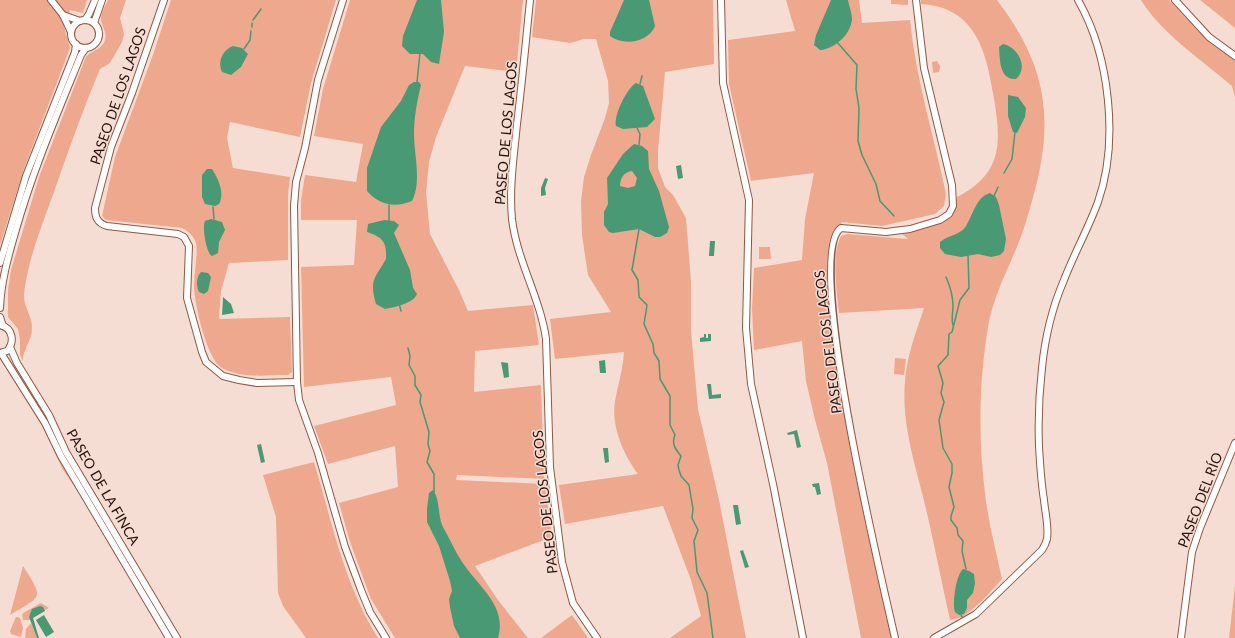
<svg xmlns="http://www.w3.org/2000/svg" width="1235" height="638" font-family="Lato,sans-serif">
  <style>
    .green { fill: #eea88e }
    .water { fill: #489974; fill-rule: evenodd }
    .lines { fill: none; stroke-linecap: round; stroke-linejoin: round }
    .stream { stroke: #489974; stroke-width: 1.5 }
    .street-casing { stroke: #8d5844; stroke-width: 8 }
    .street { stroke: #fff; stroke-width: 6 }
    .labels { text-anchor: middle; stroke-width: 3; stroke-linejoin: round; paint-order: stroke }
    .street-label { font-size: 14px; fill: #29140b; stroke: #f6ddd4 }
  </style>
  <rect width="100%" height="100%" fill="#f6ddd4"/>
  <g class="green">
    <polygon points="0,0 87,0 83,13 70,10 64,26 70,48 24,169 0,245"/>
    <path d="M108,0H126L120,18L124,34L122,42L110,63L100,69C83,109 69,149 55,189C43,223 28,258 24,294C23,306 33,317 32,329C32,340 22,351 23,361L20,355V340L18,329L8,317V290L11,270L39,177L85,59C89,50 102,51 105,40C107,33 103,28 101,21C100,15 105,6 108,0Z"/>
    <path d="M171,0H336L311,83L300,137L230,122L227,138L233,168L290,177L288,194V260L229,263L221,291L219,319L290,317L292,372L288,375C268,375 241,379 222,368C207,360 194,303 194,286C194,272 198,256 196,243C194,236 188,231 182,228L106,220L102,216L115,157L154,52Z"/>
    <polygon points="350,0 523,0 516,72 465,66 436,137 429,162 426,192 430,234 459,290 468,311 533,305 539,345 475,351 474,392 541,385 544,479 457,475 456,480 545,484 552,537 475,566 498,600 528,638 395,638 371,599 350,542 339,503 398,487 395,446 328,464 314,426 396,405 391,377 304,387 301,267 354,265 357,220 301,220 301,201 305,175 356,182 363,144 314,136 323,89"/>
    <path d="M536,0H713L714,64L665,72L658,151V168L665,187L673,195L686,218L691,281V331L698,409L719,500L746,638H670L701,616L691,580L663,506L565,524L559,485L638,474C623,454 611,426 615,401C618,385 623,369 624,352L555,359L550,319L611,312L588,275L582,235L581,201L584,177L591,155L605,118L609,103L608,81L596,39H584L570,43L532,37Z"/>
    <path d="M786,0H859L862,23L910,20C916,80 934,136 946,194L944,206L935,214L882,226L842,222C820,251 829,291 833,325L893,638H861L827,463L815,420L806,381L802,341L754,350L752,309L754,268L802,260L805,219L814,173L751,181L729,84L728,40L795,31Z"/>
    <polygon points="891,0 908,0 908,5 891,4"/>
    <path d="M921,0H997C1048,67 1055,121 1032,201C1028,214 1025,227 1020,239C1009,268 993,296 988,327C979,381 978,438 985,493C988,522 996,550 1002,579L983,600L963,617L950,620C942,584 935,548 927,513C917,469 901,427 905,381C907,355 916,332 924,308L839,313C837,293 831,254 841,236L847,234L908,239L901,233C922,228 953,224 957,197C1005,173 1001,139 993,93C986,49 974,7 921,4Z"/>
    <path d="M1141,0H1169L1198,31L1235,61V97L1232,86C1203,61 1160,32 1141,0Z"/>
    <polygon points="1200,0 1235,0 1235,28"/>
    <polygon points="937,61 940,66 939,72 933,73 932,62"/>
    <polygon points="759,247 770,247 771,259 759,259"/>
    <polygon points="895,358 906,359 904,375 894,374"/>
    <polygon points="11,374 44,427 55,452 80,495 62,468 44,429"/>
    <path d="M314,462C332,522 344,584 378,638H306L283,606L278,593L276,517L263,475Z"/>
    <path d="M23,566C44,599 43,595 10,615Z"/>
    <polygon points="1235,586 1235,638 1229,638"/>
    <polygon points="41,603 49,608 29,617 30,620 23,620 22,615 23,613"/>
    <polygon points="572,615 588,638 541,638"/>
    <polygon points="16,617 20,618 23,628 21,637 11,634 10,631"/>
    <polygon points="31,623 37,638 25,638 26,629"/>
  </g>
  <g class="water">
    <polygon points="417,0 441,0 444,32 439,64 431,62 423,54 410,54 402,46 403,36"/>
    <path d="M624,0H649L655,26C648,43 623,46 610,36V32Z"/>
    <path d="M831,0H848C849,6 852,13 852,19C851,34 835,49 820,50L814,45L816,35Z"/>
    <path d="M1003,44C1018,47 1029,68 1016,79C999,80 1000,59 999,47Z"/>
    <path d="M233,46L242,48L248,54L241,67L231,75L222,72C217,61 223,50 233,46Z"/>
    <path d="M414,82H419L421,85C417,101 414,118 414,134C414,154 422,183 412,201C395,208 379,205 367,191V168L381,127L401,101L409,85Z"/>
    <path d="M636,83L643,86L655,119L647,127L623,129L616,126C613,116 627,88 636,83Z"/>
    <polygon points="1008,95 1018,97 1026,108 1025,117 1017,133 1013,132 1008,116"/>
    <path d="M634,144L642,146L648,151L649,169L659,191L669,227L667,233L660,237H655L639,229L613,233L609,232L604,225V212L608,204L607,178L623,154ZM632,171L637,178L635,186L628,188L620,186C620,178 624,172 632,171Z"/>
    <polygon points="681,165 683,178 678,179 676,166"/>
    <path d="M207,169H212C218,178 225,193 219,204L215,206L205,204L202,197V175Z"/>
    <polygon points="545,178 548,179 545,188 546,195 541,196 541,188"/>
    <path d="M990,193L996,197L999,205L1006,239L1004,251L1000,255L991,257L978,254L961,257L945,254L940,248V242C948,235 961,235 966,226C973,215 976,197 990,193Z"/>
    <path d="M211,219L222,222L225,230L219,242L218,253L212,256C206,253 202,226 205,221Z"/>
    <path d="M384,220L394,221L399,225L394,233L410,270L413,288L417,294C413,304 394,307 385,309L376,304C369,280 375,278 386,259C387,241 382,237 367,232L368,224Z"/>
    <polygon points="710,241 715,241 714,256 709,256"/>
    <path d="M201,272L208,273L211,277L208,291L204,294L199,292C196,286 196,277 201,272Z"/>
    <polygon points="223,297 231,304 234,313 222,315"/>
    <polygon points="704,334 706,334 706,338 708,338 708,334 711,334 711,341 700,342 700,338 704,337"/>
    <polygon points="605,360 606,373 600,373 599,361"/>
    <polygon points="501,362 508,363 509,377 504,378"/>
    <polygon points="707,384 711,384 712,395 721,394 721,398 709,399"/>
    <polygon points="797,430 801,447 797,448 794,434 788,435 787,433"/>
    <polygon points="261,444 265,462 261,463 257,445"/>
    <polygon points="603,448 608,448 609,462 605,463"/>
    <polygon points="819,483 821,494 817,495 815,487 813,487 812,484"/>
    <path d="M433,490C441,501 437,517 444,529C451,541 456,554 465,566C481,589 507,607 498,638H460L454,626L450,607L449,599L452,591L450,581L439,546L427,522V509L429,493Z"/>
    <polygon points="733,505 738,505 741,524 736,525"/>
    <polygon points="743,550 749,567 745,568 740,551"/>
    <path d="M963,569L969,571L974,574L975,583L973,593L967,600V608L964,614L959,615L955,612C952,603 956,575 963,569Z"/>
    <polygon points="40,606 43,607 45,611 33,618 39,638 37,638 29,617 32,609"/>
    <polygon points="44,615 54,632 46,637 36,620"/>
  </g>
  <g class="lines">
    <g class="stream">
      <polyline points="253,20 261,9"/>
      <polyline points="252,27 252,23"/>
      <polyline points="837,42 857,65 856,89 859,108 858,141 862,155 876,184 880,201 894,216"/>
      <polyline points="244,49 250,40 251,31"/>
      <polyline points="417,82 420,53"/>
      <polyline points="640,84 642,76"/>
      <polyline points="637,128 640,134 639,145"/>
      <polyline points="1004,173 1012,159 1015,132"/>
      <polyline points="994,196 998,187"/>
      <polyline points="213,207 214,219"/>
      <polyline points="389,222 389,205"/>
      <path d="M639,229L632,270L638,280L639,297L647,305L644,324L653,344L654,353L659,361L660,379L670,396V425L675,435C671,444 676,450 681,456L678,465L679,470L681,476L689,485L693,509L692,518L698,530L694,541L697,572L707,593L713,638"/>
      <path d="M946,277C950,286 953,295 953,306C953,313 951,318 953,325"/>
      <polyline points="399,303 401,311"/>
      <polyline points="408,348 410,356 409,365 415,376 415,385 421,395 420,402 429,432 428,444 430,451 427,462 434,474 434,492"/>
      <polyline points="966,569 962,551 963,541 958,535 957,528 951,520 951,516 954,507 949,487 952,473 952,464 943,448 939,420 944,402 941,393 943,383 938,366 948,355 949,334 952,332 960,300 969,288 968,256"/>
      <polyline points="961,615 962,617"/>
    </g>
    <defs>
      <g id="street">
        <polyline points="51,0 63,15 71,32"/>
        <path d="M164,0L132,93L111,147L95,208C95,217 97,223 107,226L178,234L184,237L189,246L187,298L202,352L206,362L223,376L239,380L257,383L297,382"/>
        <polyline points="343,0 318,80 305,148 296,182 294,206 297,382 299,400 318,453 345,547 361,590 370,612 386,638"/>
        <path d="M530,0C526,41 522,83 517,124C514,156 509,187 512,219C517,261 540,297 546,339L550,467L562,562L573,603L597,638"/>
        <polyline points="721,0 723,83 749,200 746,328 751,384 773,484 803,638"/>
        <polyline points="1175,0 1209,37 1235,56"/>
        <polyline points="63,15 80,21"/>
        <polyline points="85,20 89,14 95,0"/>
        <circle cx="85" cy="34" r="14"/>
        <polyline points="94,23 102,0"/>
        <polyline points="0,263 26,176 75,52 76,44"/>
        <path d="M0,308C1,282 8,257 15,233C32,172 57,114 81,55L86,48"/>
        <polyline points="0,317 3,326"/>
        <path d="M0,325C13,328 15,342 7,351L0,353"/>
        <polyline points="10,347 17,363 49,415 66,452 177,638"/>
        <polyline points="1,353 45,423 61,456 169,638"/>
        <path d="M895,638C883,585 803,254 841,228L886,232L910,229L940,220L949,214L953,206L952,185L924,68L916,0"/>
        <path d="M934,638L976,614L1042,550C1044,547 1046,543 1047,539C1049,527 1045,512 1044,500C1041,482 1040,464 1039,446C1038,420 1039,394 1042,368C1045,337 1052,308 1064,280C1074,254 1088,229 1098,202C1119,142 1110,56 1078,0"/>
        <polyline points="1181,638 1192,552 1200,528 1235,443"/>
      </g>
    </defs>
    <use href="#street" class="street-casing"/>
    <use href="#street" class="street"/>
  </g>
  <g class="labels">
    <g class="street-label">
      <text transform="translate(118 96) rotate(-71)" y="5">PASEO DE LOS LAGOS</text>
      <text transform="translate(506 133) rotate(-85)" y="5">PASEO DE LOS LAGOS</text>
      <text transform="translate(828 342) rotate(-97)" y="5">PASEO DE LOS LAGOS</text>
      <text transform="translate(103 487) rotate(60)" y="5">PASEO DE LA FINCA</text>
      <text transform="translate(1200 500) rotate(-69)" y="5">PASEO DEL RÍO</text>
      <text transform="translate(545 502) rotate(-96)" y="5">PASEO DE LOS LAGOS</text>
    </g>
  </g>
</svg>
